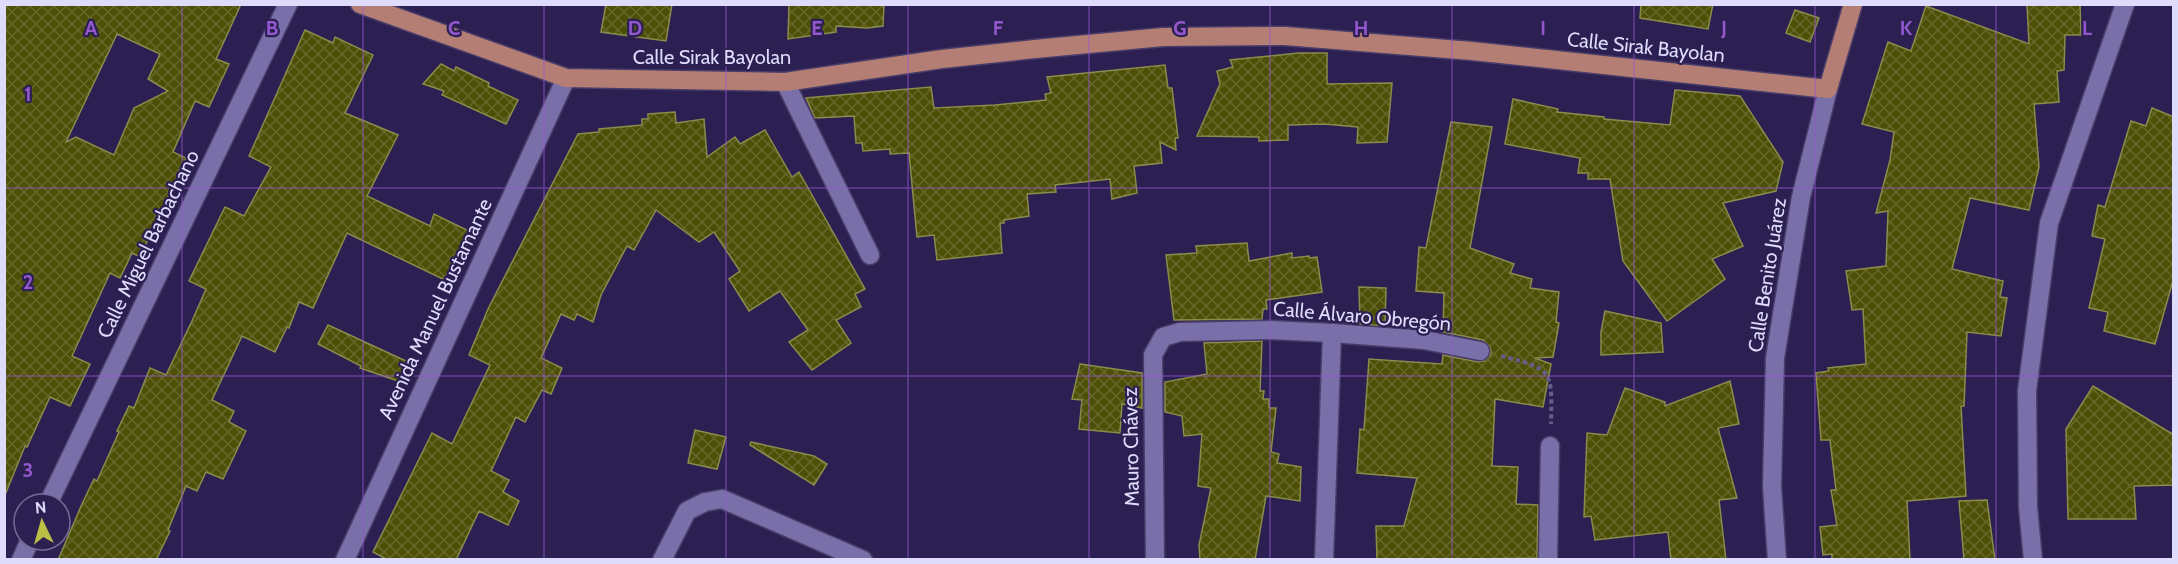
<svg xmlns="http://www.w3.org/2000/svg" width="2178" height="564" font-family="Cabin,sans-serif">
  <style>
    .building { fill: url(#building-cross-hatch); stroke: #898c4b; stroke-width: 1.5; fill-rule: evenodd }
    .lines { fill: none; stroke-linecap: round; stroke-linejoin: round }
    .minor-casing { stroke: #4a3d69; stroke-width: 21 }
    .major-casing { stroke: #4a3d69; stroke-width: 21 }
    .path { stroke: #655c88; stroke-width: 4; stroke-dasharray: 4.5 3; stroke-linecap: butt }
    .minor { stroke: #796fa9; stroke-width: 18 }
    .major { stroke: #b47e75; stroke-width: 18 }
    .grid { fill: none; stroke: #9458ce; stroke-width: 1.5; stroke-opacity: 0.55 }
    .labels { text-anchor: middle; stroke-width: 4.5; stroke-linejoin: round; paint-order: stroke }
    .street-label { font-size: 20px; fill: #dfdbfb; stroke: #2c2052 }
    .grid-label { font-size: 20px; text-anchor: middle; font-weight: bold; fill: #9458ce; stroke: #2c2052; stroke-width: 4.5; stroke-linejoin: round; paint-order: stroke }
  </style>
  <defs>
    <pattern id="building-cross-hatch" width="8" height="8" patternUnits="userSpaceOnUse" patternTransform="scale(1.5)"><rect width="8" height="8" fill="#4d4f06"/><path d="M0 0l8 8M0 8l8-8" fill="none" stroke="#66682b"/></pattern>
  </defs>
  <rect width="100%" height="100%" fill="#2c2052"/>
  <g class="building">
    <path d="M4,4H241L216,59L229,64L209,107L195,101L173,152L186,158L140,257L132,253L120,278L110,273L72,356L90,364L70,406L50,397L27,447L25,446L5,495ZM117,34L160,54L148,79L168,91L134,108L114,155L76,137L66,142Z"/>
    <polygon points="606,4 672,4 666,41 601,32"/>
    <polygon points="789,4 884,4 883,26 867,28 836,26 836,32 788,39"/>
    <polygon points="1641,4 1713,4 1708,29 1640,18"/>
    <polygon points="2027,4 2080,4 2081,35 2065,35 2064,70 2057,71 2059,102 2034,104 2039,167 2029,210 1970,198 1952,269 2003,281 2000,297 2007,298 2001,336 1967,332 1964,406 1961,406 1966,496 1907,501 1910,560 1832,560 1832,554 1823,555 1820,527 1837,525 1831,490 1836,490 1830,440 1821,440 1816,373 1829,371 1828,368 1866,364 1863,309 1852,310 1846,271 1886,266 1888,211 1876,213 1890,160 1894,132 1862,124 1888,42 1911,51 1926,6 2029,44"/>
    <polygon points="1795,10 1819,18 1810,42 1786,33"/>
    <polygon points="305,30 333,43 335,37 373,55 345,113 398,135 367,196 430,226 434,214 473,233 447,281 347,233 313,308 299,302 289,328 287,327 275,352 242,336 212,400 234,411 229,422 246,431 223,479 206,472 197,491 186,486 168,530 170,531 156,560 58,560 82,504 94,479 97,481 119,432 117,431 129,406 134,408 150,368 166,375 192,321 206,289 189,281 225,207 244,216 271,167 249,156"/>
    <polygon points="1299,53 1327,53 1327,84 1392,83 1387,142 1357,143 1358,127 1324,124 1288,125 1288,140 1259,141 1259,137 1197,136 1220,84 1217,71 1233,67 1230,60"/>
    <polygon points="441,64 454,71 456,67 489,83 488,86 518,100 506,124 442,95 444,91 423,84"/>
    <polygon points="1165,65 1168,88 1172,88 1178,138 1175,138 1176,150 1160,142 1162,163 1134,166 1137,193 1112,199 1110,179 1055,185 1056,192 1027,194 1029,216 1004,220 1004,223 1000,223 1002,253 937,260 934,235 917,237 909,153 890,154 890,149 863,151 862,143 856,143 854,116 815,118 806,98 931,87 934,108 995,105 1046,100 1045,94 1051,93 1047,77"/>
    <polygon points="1675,90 1740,96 1783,162 1776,191 1723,203 1743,246 1712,259 1725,279 1667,321 1623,261 1610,179 1588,179 1588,173 1578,173 1580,158 1505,144 1513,99 1558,109 1557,112 1604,117 1604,119 1670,125"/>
    <polygon points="2152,108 2174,117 2174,277 2155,344 2104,331 2108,312 2089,308 2105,239 2092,236 2098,205 2105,207 2131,121 2146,126"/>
    <polygon points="675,112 676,123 704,119 707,157 735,137 740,144 765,130 792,177 799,172 865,289 855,294 861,307 836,320 851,343 812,370 789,342 808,330 780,291 749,311 729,279 740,271 714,232 699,242 656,210 634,250 627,246 601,295 593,322 577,314 574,320 561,314 541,358 562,368 551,394 542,390 525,422 516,417 491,471 509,480 503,492 519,501 508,525 479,511 456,560 388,560 373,552 432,433 452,444 490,365 469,355 488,309 578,134 599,132 599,129 642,125 642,119 648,119 648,114"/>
    <polygon points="1451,122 1492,127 1470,248 1514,264 1510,273 1532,279 1530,288 1559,292 1556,322 1559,323 1553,357 1535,358 1551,364 1543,407 1495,399 1492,466 1518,467 1516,504 1538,505 1537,558 1377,560 1376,526 1404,526 1417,478 1357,473 1360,429 1364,430 1369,359 1442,364 1443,355 1478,362 1484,361 1491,354 1490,347 1483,340 1443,332 1444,293 1416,291 1419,247 1426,248"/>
    <polygon points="1247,243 1249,261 1292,253 1292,258 1309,256 1309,258 1317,257 1322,292 1266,300 1267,309 1263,309 1262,319 1174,320 1166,255 1197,253 1196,246"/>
    <polygon points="1359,287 1386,288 1385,326 1360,324"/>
    <polygon points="1605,311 1661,323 1663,352 1601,355 1601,332"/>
    <polygon points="328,325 408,362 401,382 360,368 361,366 318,344"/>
    <polygon points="1262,341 1260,391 1264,391 1263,399 1269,399 1269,408 1276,408 1271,452 1279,454 1277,463 1301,467 1300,501 1266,496 1255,560 1200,560 1199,545 1211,488 1198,486 1202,434 1184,436 1182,416 1165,412 1165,382 1207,374 1204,343"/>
    <polygon points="1080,364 1142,373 1142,408 1122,404 1120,433 1079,429 1082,400 1072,399"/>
    <polygon points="1730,381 1739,424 1718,428 1737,498 1719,500 1726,560 1671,560 1668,532 1595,540 1591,516 1584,517 1587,433 1607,435 1625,388 1665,402 1665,406"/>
    <polygon points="2093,386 2174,435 2174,485 2134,486 2136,519 2068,519 2066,429"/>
    <polygon points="695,430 726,437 717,469 688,463"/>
    <polygon points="751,442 814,456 827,464 814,485 750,445"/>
    <polygon points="1987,500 1995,560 1964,560 1959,501"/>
  </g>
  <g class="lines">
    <defs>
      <g id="minor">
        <polyline points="785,82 870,255"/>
        <polyline points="48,504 288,4"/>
        <polyline points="21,560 30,540"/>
        <polyline points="345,560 566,78"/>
        <polyline points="662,560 687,511 705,502 722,499 863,560"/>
        <polyline points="1155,560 1153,355 1163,337 1180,332 1270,330 1332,333 1424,340 1480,351"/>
        <polyline points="1324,560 1332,333"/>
        <polyline points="1548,560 1550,446"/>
        <polyline points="1777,560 1772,487 1775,358 1801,197 1828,89"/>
        <polyline points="2033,560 2028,507 2027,391 2049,223 2125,4"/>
      </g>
      <polyline id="major" points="360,4 566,78 785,82 942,59 1035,49 1163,37 1285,36 1472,51 1828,89 1853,4"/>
    </defs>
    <use href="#minor" class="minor-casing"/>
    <use href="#major" class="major-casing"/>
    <path class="path" d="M1501,356C1554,369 1552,371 1551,424"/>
    <use href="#minor" class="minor"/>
    <use href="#major" class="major"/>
  </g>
  <path class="grid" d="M182,4V560M363,4V560M544,4V560M726,4V560M908,4V560M1089,4V560M1270,4V560M1452,4V560M1634,4V560M1815,4V560M1996,4V560M4,188H2174M4,376H2174"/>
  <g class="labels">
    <g class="street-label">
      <text transform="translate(1646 47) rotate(6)" y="7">Calle Sirak Bayolan</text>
      <text x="712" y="64">Calle Sirak Bayolan</text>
      <text transform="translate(148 244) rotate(-64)" y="7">Calle Miguel Barbachano</text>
      <text transform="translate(1767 275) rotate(-81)" y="7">Calle Benito Juárez</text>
      <text transform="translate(435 309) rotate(-65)" y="7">Avenida Manuel Bustamante</text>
      <text transform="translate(1362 316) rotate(5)" y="7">Calle Álvaro Obregón</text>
      <text transform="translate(1131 447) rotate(-91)" y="7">Mauro Chávez</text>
    </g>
  </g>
  <g class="grid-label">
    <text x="91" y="35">A</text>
    <text x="272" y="35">B</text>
    <text x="454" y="35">C</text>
    <text x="635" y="35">D</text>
    <text x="817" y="35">E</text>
    <text x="998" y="35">F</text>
    <text x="1180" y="35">G</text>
    <text x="1361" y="35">H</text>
    <text x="1543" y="35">I</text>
    <text x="1724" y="35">J</text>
    <text x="1906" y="35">K</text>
    <text x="2087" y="35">L</text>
    <text x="28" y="101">1</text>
    <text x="28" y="289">2</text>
    <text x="28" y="477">3</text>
  </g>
  <rect width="2178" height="564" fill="none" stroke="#dfdbfb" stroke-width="12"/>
  <g transform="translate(42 522) rotate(355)"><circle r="28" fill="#2c2052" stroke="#746b96" stroke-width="1.5"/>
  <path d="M0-4.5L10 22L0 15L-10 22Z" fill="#bbc044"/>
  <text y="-9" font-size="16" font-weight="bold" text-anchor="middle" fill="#dfdbfb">N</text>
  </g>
</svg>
